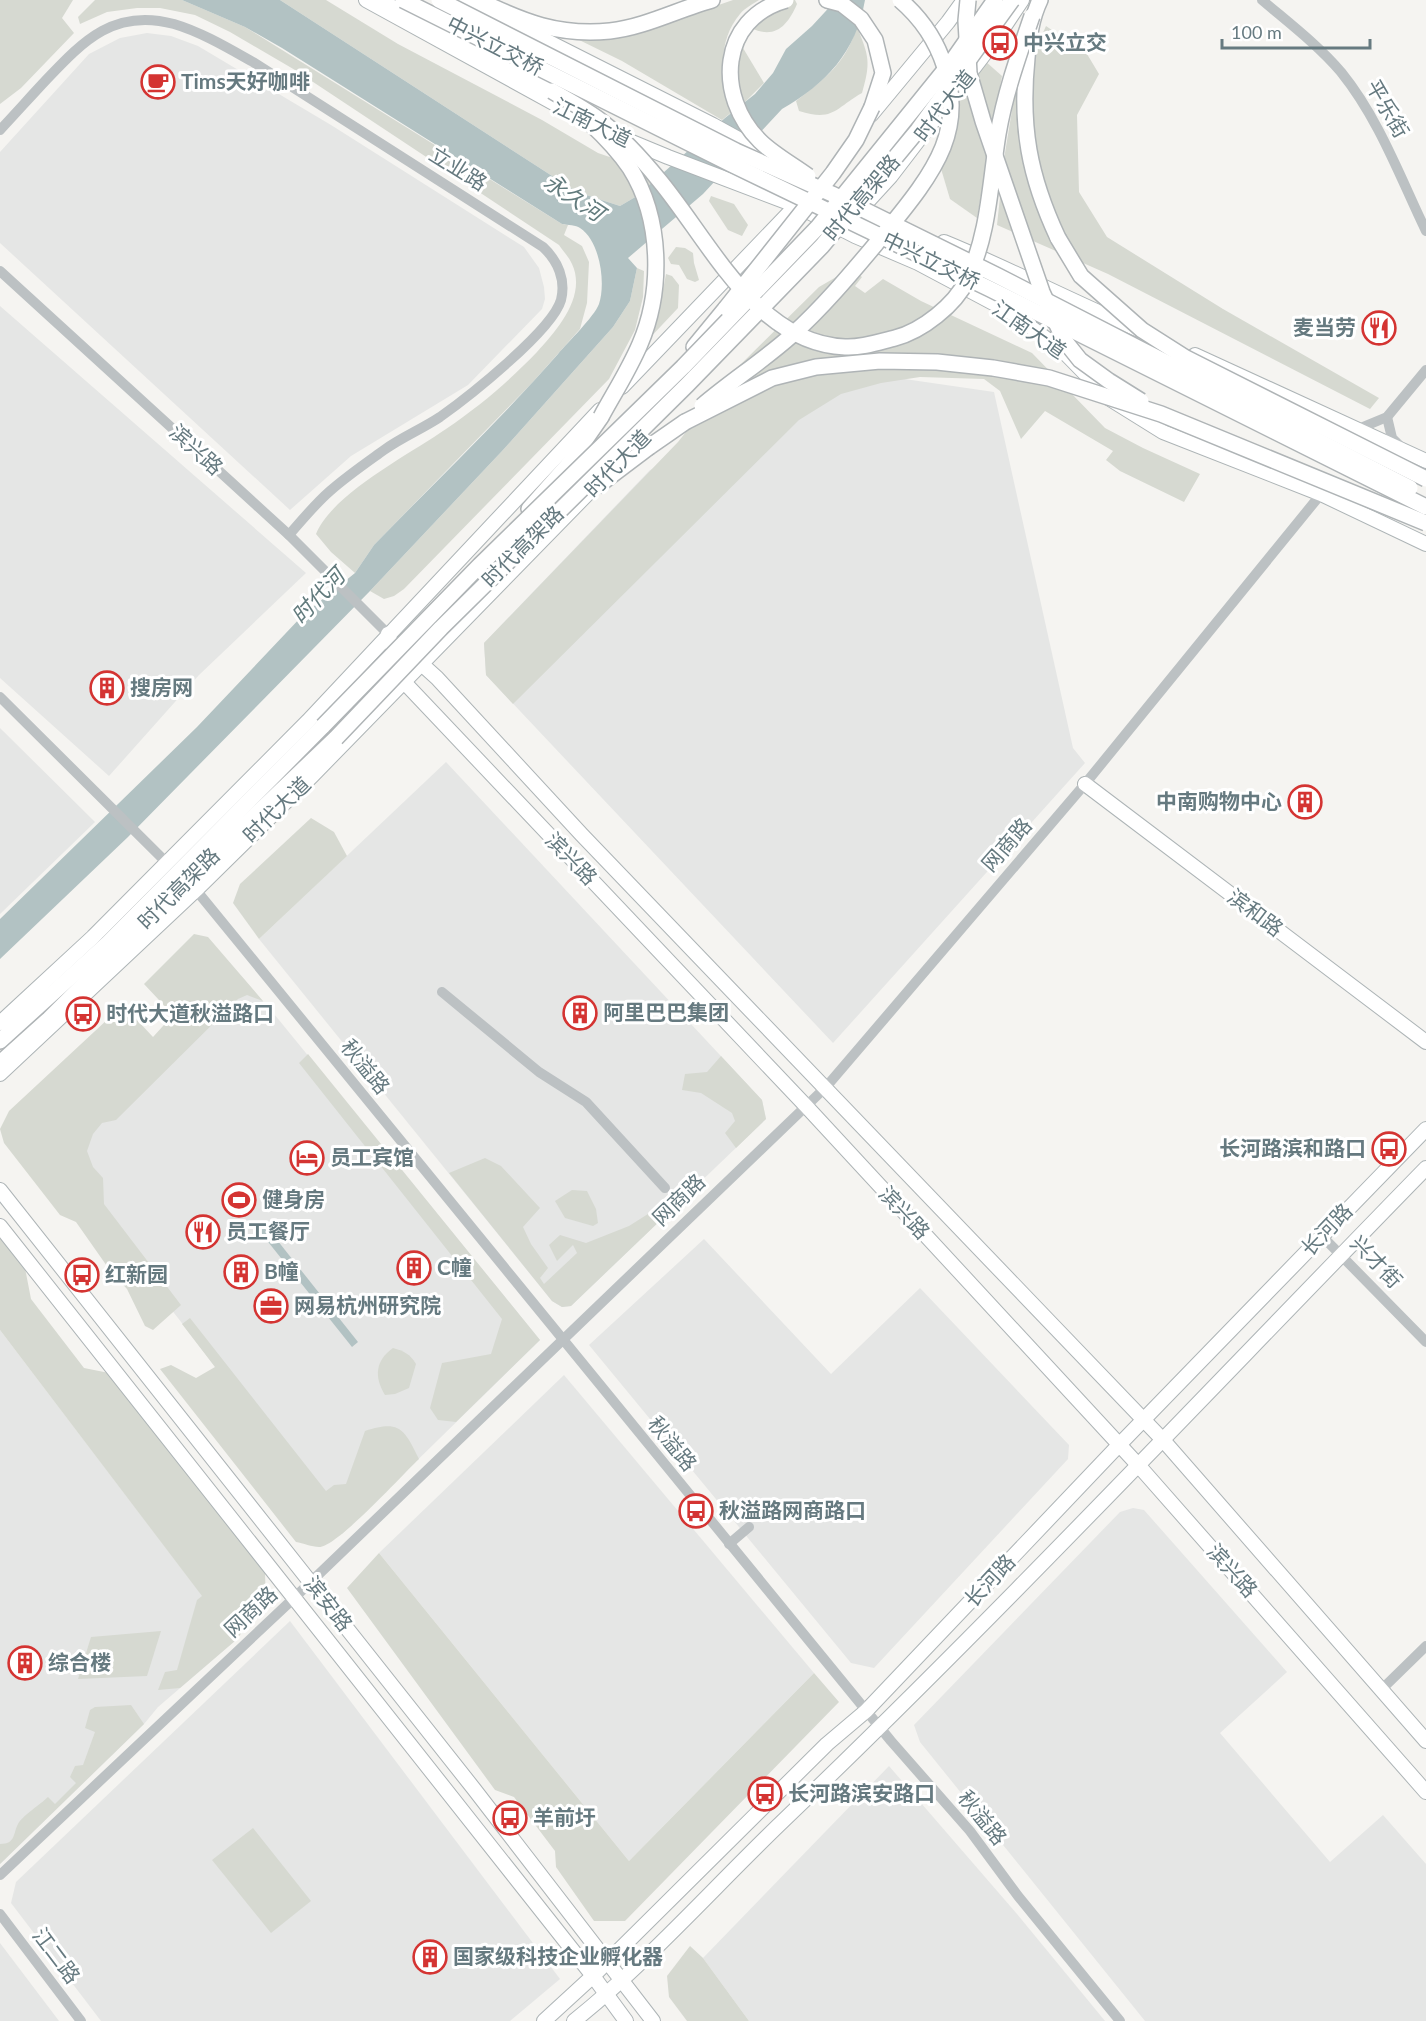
<svg xmlns="http://www.w3.org/2000/svg" width="1426" height="2021" font-family="Lato,'Noto Sans SC',sans-serif">
  <style>
    .built { fill: #e5e6e5 }
    .green { fill: #d6d9d1 }
    .water { fill: #b2c2c3 }
    .lines { fill: none; stroke-linecap: round; stroke-linejoin: round }
    .major-casing { stroke: #adb4b6; stroke-width: 16 }
    .highway-casing { stroke: #afb4b6; stroke-width: 18 }
    .minor { stroke: #bcc1c3; stroke-width: 10 }
    .major { stroke: #fff; stroke-width: 14 }
    .highway { stroke: #fff; stroke-width: 15 }
    .highway-bridge-casing { stroke: #afb4b6; stroke-width: 18; stroke-linecap: butt }
    .highway-bridge { stroke: #fff; stroke-width: 15 }
    .labels { text-anchor: middle; stroke-width: 6; stroke-linejoin: round; paint-order: stroke }
    .poi-label { font-size: 21px; font-weight: bold; fill: #667a80; stroke: #fff; text-anchor: start }
    .street-label { font-size: 21px; fill: #667a80; stroke: #fff }
    .water-label { font-size: 22px; font-style: italic; fill: #627b7d; stroke: #fff }
  </style>
  <rect width="100%" height="100%" fill="#f5f4f1"/>
  <g class="built">
    <polygon points="147,33 171,36 198,46 331,125 524,247 539,268 544,287 545,299 542,309 468,385 351,456 290,510 0,243 0,152 89,54 120,38"/>
    <polygon points="0,306 306,573 199,675 109,776 0,678"/>
    <polygon points="884,376 994,392 1073,748 1085,763 833,1043 486,675 484,643 650,470"/>
    <polygon points="0,728 95,822 0,914"/>
    <polygon points="446,762 762,1100 766,1119 571,1306 562,1307 552,1301 259,939"/>
    <polygon points="242,977 279,1020 540,1340 342,1534 178,1318 46,1152"/>
    <polygon points="704,1239 831,1374 920,1288 1069,1445 1068,1459 874,1668 851,1663 589,1345"/>
    <polygon points="0,1330 236,1640 158,1707 144,1724 0,1864"/>
    <polygon points="564,1375 814,1673 629,1861 379,1553"/>
    <polygon points="1133,1508 1144,1510 1287,1672 1220,1733 1330,1862 1383,1815 1426,1864 1426,2021 1145,2021 920,1742 914,1725 1120,1512"/>
    <polygon points="290,1621 560,1979 510,2021 101,2021 11,1903 16,1882"/>
    <polygon points="889,1766 1017,1914 1105,2021 749,2021 703,1958"/>
    <polygon points="0,1943 59,2021 0,2021"/>
  </g>
  <g class="green">
    <polygon points="0,0 73,0 62,18 74,33 21,88 0,104"/>
    <path d="M95,0H182L245,27L562,224L568,225L564,235L582,246L589,262L587,303L580,329L531,384L374,545L355,573L331,552L316,534C332,494 410,454 446,429C481,405 508,382 537,352C557,330 587,296 572,264C569,257 563,251 559,245L295,70L230,32L195,15L160,8H137L107,12L80,24L78,17Z"/>
    <polygon points="280,0 326,0 398,44 542,120 598,153 662,175 637,196 620,206 577,192"/>
    <path d="M733,0H759C753,4 745,8 740,14C717,41 720,80 733,111L722,120L622,61L569,35L684,17Z"/>
    <path d="M792,0H795L797,4C788,25 775,40 751,28L756,19Z"/>
    <polygon points="1046,26 1087,54 1099,74 1077,115 1079,192 1107,237 1223,309 1379,398 1370,409 1108,274 997,225 1004,159 1014,98"/>
    <path d="M857,27C869,56 871,62 862,93C835,108 834,122 799,111L796,101C826,78 845,64 857,27Z"/>
    <path d="M740,43L764,83L745,102C736,84 730,62 740,43Z"/>
    <polygon points="985,61 1002,76 977,218 950,199 939,162 956,98"/>
    <polygon points="711,196 734,204 748,225 742,236 728,230 709,201"/>
    <polygon points="676,247 685,248 693,253 694,263 699,280 695,282 687,279 679,265 671,264 668,258"/>
    <polygon points="637,268 644,271 643,297 635,330 609,379 404,589 394,596 384,599 370,591 503,450 613,327 630,301"/>
    <polygon points="850,269 862,277 855,286 865,293 883,279 921,301 1032,353 1105,428 1143,448 1200,474 1184,502 1120,471 1106,460 1113,451 1045,411 1021,439 1000,391 984,379 920,377 881,383 841,394 799,420 513,704 486,675 484,643 678,442 736,369 819,287"/>
    <polygon points="666,274 672,276 679,285 678,308 646,342 660,306"/>
    <polygon points="311,818 334,832 347,856 259,939 233,903 240,884"/>
    <polygon points="194,934 208,937 263,1001 247,995 238,999 116,1120 102,1123 93,1134 87,1151 93,1167 103,1178 104,1204 181,1305 153,1330 145,1326 127,1289 109,1269 76,1222 60,1215 4,1143 0,1129 9,1111 123,1005 153,1037 173,1015 144,984"/>
    <polygon points="308,1054 540,1340 456,1422 438,1420 430,1408 442,1363 491,1354 502,1319 299,1063"/>
    <polygon points="721,1056 762,1100 766,1119 736,1148 725,1133 735,1121 732,1113 701,1093 682,1090 685,1074 707,1072"/>
    <polygon points="485,1158 501,1166 540,1208 523,1227 531,1244 548,1268 540,1278 544,1284 577,1253 573,1245 557,1261 549,1245 560,1235 586,1243 629,1226 659,1207 665,1216 571,1306 562,1307 552,1301 449,1173"/>
    <polygon points="572,1190 587,1191 596,1209 598,1223 593,1226 565,1218 555,1201"/>
    <polygon points="0,1236 25,1268 31,1299 84,1368 109,1373 265,1573 266,1602 236,1640 180,1688 158,1690 165,1672 177,1670 197,1600 202,1596 0,1330"/>
    <path d="M190,1318L326,1491L334,1485L346,1484L365,1431C399,1420 404,1428 419,1459C403,1474 336,1548 319,1547C312,1547 303,1543 296,1542L160,1369L171,1365L196,1378L215,1367L182,1324Z"/>
    <path d="M393,1348C404,1351 410,1354 416,1364L409,1388L395,1394L385,1395C374,1377 375,1361 393,1348Z"/>
    <polygon points="379,1553 629,1861 814,1673 839,1702 625,1921 594,1921 556,1867 555,1851 514,1797 495,1790 347,1588"/>
    <polygon points="161,1631 147,1676 78,1679 91,1637"/>
    <path d="M131,1705L144,1724L0,1864V1844C16,1844 13,1833 18,1824C22,1816 41,1804 48,1797L55,1804L76,1783L70,1777L75,1766L83,1765L95,1732L85,1728L90,1710L95,1707Z"/>
    <polygon points="253,1828 311,1901 271,1933 212,1860"/>
    <polygon points="690,1946 703,1958 749,2021 687,2021 669,1997 667,1976"/>
  </g>
  <g class="water">
    <path d="M182,0H280L577,192L620,206L637,196L725,118L755,94L773,73L786,49L812,26L836,0H865C856,52 826,84 782,109L703,194L628,258L637,268L630,301L613,327L503,450L370,591L128,837L0,959V919L197,727L303,615L355,573L374,545C436,481 500,420 558,354C568,342 594,317 599,304C606,283 600,241 580,228C576,225 568,225 562,224L282,48L245,27Z"/>
    <polygon points="262,1221 358,1342 352,1347 257,1228"/>
  </g>
  <g class="lines">
    <defs>
      <g id="major">
        <polyline points="366,0 599,128"/>
        <polyline points="466,0 713,125 773,158"/>
        <polyline points="871,115 948,22 964,0"/>
        <polyline points="622,138 668,157 797,206 855,236 918,263 1012,313 1064,352 1110,399 1163,432 1321,494 1426,544"/>
        <polyline points="858,212 891,176 996,39 1022,0"/>
        <path d="M944,242C1010,269 1073,302 1139,330"/>
        <polyline points="1195,355 1426,461"/>
        <polyline points="622,387 810,191"/>
        <polyline points="388,634 404,682 806,1106 1139,1466 1426,1792"/>
        <polyline points="405,649 437,678 582,835 1163,1440 1426,1741"/>
        <polyline points="1085,784 1426,1042"/>
        <polyline points="0,1023 93,937 308,721 600,410"/>
        <polyline points="0,1074 196,890 312,776 602,479"/>
        <polyline points="0,1190 474,1789 653,2021"/>
        <polyline points="0,1226 593,1976 626,2021"/>
        <polyline points="544,2021 593,1976 827,1744 866,1711 1118,1446 1426,1129"/>
        <path d="M574,2021C650,1960 714,1887 784,1820C1004,1609 1213,1386 1426,1168"/>
      </g>
      <g id="highway">
        <polyline points="378,0 552,91"/>
        <path d="M478,0C524,22 558,36 610,31C645,27 679,9 712,0"/>
        <polyline points="827,0 842,4 861,19 875,40 883,73 872,107"/>
        <path d="M1040,0C1031,19 1029,37 1027,58C1020,126 1029,176 1058,238"/>
        <polyline points="694,347 726,308"/>
        <polyline points="649,447 685,422"/>
        <polyline points="529,509 567,466 601,417"/>
        <polyline points="0,1041 108,943 323,726"/>
        <polyline points="0,1063 49,1019 205,863 336,738"/>
      </g>
    </defs>
    <use href="#major" class="major-casing"/>
    <use href="#highway" class="highway-casing"/>
    <g class="minor">
      <path d="M1262,0C1289,23 1318,45 1341,72C1379,119 1400,177 1426,231"/>
      <path d="M0,130C16,113 31,96 47,79C84,40 115,8 174,24C201,32 228,48 253,62L543,247C558,261 566,280 561,300C552,331 468,397 440,417C422,429 402,437 384,450C366,463 347,476 330,491C315,504 302,520 289,535"/>
      <polyline points="0,271 289,535 388,634"/>
      <polyline points="1387,417 1392,438 1402,448"/>
      <polyline points="1358,429 1387,417 1426,370"/>
      <polyline points="0,697 166,862"/>
      <polyline points="196,890 891,1741 970,1831 1018,1896 1120,2021"/>
      <polyline points="442,992 539,1072 586,1102 665,1188"/>
      <polyline points="1322,1236 1426,1342"/>
      <polyline points="729,1544 749,1527"/>
      <polyline points="1381,1690 1426,1646"/>
      <polyline points="0,1875 293,1599 826,1087 1085,784 1321,494"/>
      <polyline points="0,1914 81,2021"/>
    </g>
    <use href="#major" class="major"/>
    <use href="#highway" class="highway"/>
    <defs>
      <g id="highway-bridge">
        <polyline points="403,0 731,164 990,289 1426,507"/>
        <polyline points="439,0 736,151 832,194 998,276 1410,488"/>
        <path d="M786,0C719,19 715,96 760,141C773,154 793,165 808,176"/>
        <polyline points="968,0 966,21 969,73 983,121 1042,292 1064,340 1080,360 1109,381 1141,401"/>
        <path d="M552,91C569,101 587,110 602,122C624,139 642,159 659,180C709,240 757,344 845,347C862,348 879,342 895,338C922,331 955,305 967,280C989,234 990,183 998,134C1005,93 1019,54 1032,16"/>
        <path d="M591,124C605,137 619,152 630,168C662,219 663,290 640,344C629,370 614,393 601,417"/>
        <polyline points="1058,238 1081,276 1142,330 1186,358 1426,479"/>
        <polyline points="726,308 833,173 856,140 872,107"/>
        <path d="M702,406C731,381 763,361 792,335C822,308 849,276 875,245C898,216 929,182 943,147C964,94 941,35 900,0"/>
        <polyline points="685,422 772,378 816,367 880,361 937,362 993,368 1049,378 1161,414 1426,523"/>
        <polyline points="596,487 649,447"/>
        <polyline points="323,726 480,565 683,367 818,227 953,60 995,0"/>
        <polyline points="336,738 441,628 687,385 822,246 918,130 1012,0"/>
      </g>
    </defs>
    <use href="#highway-bridge" class="highway-bridge-casing"/>
    <use href="#highway-bridge" class="highway-bridge"/>
  </g>
  <defs>
    <symbol id="bus-ring" viewBox="-11 -11 22 22"><circle r="9.5" fill="#fff" stroke="#d43432" stroke-width="1.5"/><path d="M-5-6H5V4H4V6H2V4H-2V6H-4V4H-5ZM-3.5-4V0h7V-4ZM-3.5 1.2v1.5H-2V1.2ZM2 1.2v1.5H3.5V1.2Z" fill="#d43432"/></symbol>
    <symbol id="cafe-ring" viewBox="-11 -11 22 22"><circle r="9.5" fill="#fff" stroke="#d43432" stroke-width="1.5"/><path d="M-5.5-4.5H6V0H3Q3 3.5 0 3.5H-2.5Q-5.5 3.5-5.5 0ZM3-3.2v2h1.7v-2ZM-6 4.5H4V6H-6Z" fill="#d43432"/></symbol>
    <symbol id="restaurant-ring" viewBox="-11 -11 22 22"><circle r="9.5" fill="#fff" stroke="#d43432" stroke-width="1.5"/><path d="M-5-6h1v4h1v-4h1v4h1v-4h1v5L-1.5 .5V6h-2V.5L-5-1ZM5-6V6H3V1.5H1.5Q1.5-4 5-6Z" fill="#d43432"/></symbol>
    <symbol id="building-ring" viewBox="-11 -11 22 22"><circle r="9.5" fill="#fff" stroke="#d43432" stroke-width="1.5"/><path d="M-4-6H4V6H1V3H-1V6H-4ZM-2.5-4.3h1.7v1.8h-1.7ZM.8-4.3h1.7v1.8H.8ZM-2.5-1h1.7V.8h-1.7ZM.8-1h1.7V.8H.8Z" fill="#d43432"/></symbol>
    <symbol id="hotel-ring" viewBox="-11 -11 22 22"><circle r="9.5" fill="#fff" stroke="#d43432" stroke-width="1.5"/><path d="M-6-4.5h1.5V1H6V5H4.5V3h-9V5H-6ZM-4 0a1.8 1.8 0 1 1 3.6 0ZM.5 0V-2.5h3Q6-2.5 6 0Z" fill="#d43432"/></symbol>
    <symbol id="stadium-ring" viewBox="-11 -11 22 22"><circle r="9.5" fill="#fff" stroke="#d43432" stroke-width="1.5"/><path d="M0-5a6.5 5 0 1 0 0 10a6.5 5 0 1 0 0-10ZM-3.5-1.8h7v3.6h-7Z" fill="#d43432"/></symbol>
    <symbol id="office-ring" viewBox="-11 -11 22 22"><circle r="9.5" fill="#fff" stroke="#d43432" stroke-width="1.5"/><path d="M-6-3h4V-5.5h4V-3h4V5H-6ZM-1-4.5V-3h2v-1.5ZM-6 0V1H6V0Z" fill="#d43432"/></symbol>
  </defs>
  <g fill-rule="evenodd">
    <use href="#bus-ring" x="981" y="24" width="38" height="38"/>
    <use href="#cafe-ring" x="139" y="63" width="38" height="38"/>
    <use href="#restaurant-ring" x="1360" y="309" width="38" height="38"/>
    <use href="#building-ring" x="88" y="669" width="38" height="38"/>
    <use href="#building-ring" x="1286" y="783" width="38" height="38"/>
    <use href="#building-ring" x="561" y="994" width="38" height="38"/>
    <use href="#bus-ring" x="64" y="995" width="38" height="38"/>
    <use href="#bus-ring" x="1370" y="1130" width="38" height="38"/>
    <use href="#hotel-ring" x="288" y="1139" width="38" height="38"/>
    <use href="#stadium-ring" x="220" y="1181" width="38" height="38"/>
    <use href="#restaurant-ring" x="184" y="1213" width="38" height="38"/>
    <use href="#building-ring" x="395" y="1249" width="38" height="38"/>
    <use href="#building-ring" x="222" y="1253" width="38" height="38"/>
    <use href="#bus-ring" x="63" y="1256" width="38" height="38"/>
    <use href="#office-ring" x="252" y="1287" width="38" height="38"/>
    <use href="#bus-ring" x="677" y="1492" width="38" height="38"/>
    <use href="#building-ring" x="6" y="1644" width="38" height="38"/>
    <use href="#bus-ring" x="746" y="1775" width="38" height="38"/>
    <use href="#bus-ring" x="491" y="1799" width="38" height="38"/>
    <use href="#building-ring" x="411" y="1938" width="38" height="38"/>
  </g>
  <g class="labels">
    <g class="poi-label">
      <text x="1023" y="50">中兴立交</text>
      <text x="181" y="89">Tims天好咖啡</text>
      <text x="1356" y="335" text-anchor="end">麦当劳</text>
      <text x="130" y="695">搜房网</text>
      <text x="1282" y="809" text-anchor="end">中南购物中心</text>
      <text x="603" y="1020">阿里巴巴集团</text>
      <text x="106" y="1021">时代大道秋溢路口</text>
      <text x="1366" y="1156" text-anchor="end">长河路滨和路口</text>
      <text x="330" y="1165">员工宾馆</text>
      <text x="262" y="1207">健身房</text>
      <text x="226" y="1239">员工餐厅</text>
      <text x="437" y="1275">C幢</text>
      <text x="264" y="1279">B幢</text>
      <text x="105" y="1282">红新园</text>
      <text x="294" y="1313">网易杭州研究院</text>
      <text x="719" y="1518">秋溢路网商路口</text>
      <text x="48" y="1670">综合楼</text>
      <text x="788" y="1801">长河路滨安路口</text>
      <text x="533" y="1825">羊前圩</text>
      <text x="453" y="1964">国家级科技企业孵化器</text>
    </g>
    <g class="street-label">
      <text transform="translate(495 46) rotate(27)" y="7">中兴立交桥</text>
      <text transform="translate(945 106) rotate(-52)" y="7">时代大道</text>
      <text transform="translate(1387 109) rotate(60)" y="7">平乐街</text>
      <text transform="translate(592 123) rotate(26)" y="7">江南大道</text>
      <text transform="translate(458 169) rotate(32)" y="7">立业路</text>
      <text transform="translate(862 198) rotate(-50)" y="7">时代高架路</text>
      <text transform="translate(931 261) rotate(26)" y="7">中兴立交桥</text>
      <text transform="translate(1029 330) rotate(35)" y="7">江南大道</text>
      <text transform="translate(196 450) rotate(42)" y="7">滨兴路</text>
      <text transform="translate(618 464) rotate(-46)" y="7">时代大道</text>
      <text transform="translate(523 547) rotate(-45)" y="7">时代高架路</text>
      <text transform="translate(277 810) rotate(-44)" y="7">时代大道</text>
      <text transform="translate(1007 845) rotate(-49)" y="7">网商路</text>
      <text transform="translate(571 859) rotate(46)" y="7">滨兴路</text>
      <text transform="translate(179 889) rotate(-45)" y="7">时代高架路</text>
      <text transform="translate(1255 913) rotate(37)" y="7">滨和路</text>
      <text transform="translate(365 1067) rotate(51)" y="7">秋溢路</text>
      <text transform="translate(679 1200) rotate(-44)" y="7">网商路</text>
      <text transform="translate(904 1213) rotate(47)" y="7">滨兴路</text>
      <text transform="translate(1327 1230) rotate(-46)" y="7">长河路</text>
      <text transform="translate(1376 1262) rotate(46)" y="7">兴才街</text>
      <text transform="translate(672 1444) rotate(51)" y="7">秋溢路</text>
      <text transform="translate(1232 1571) rotate(48)" y="7">滨兴路</text>
      <text transform="translate(990 1581) rotate(-47)" y="7">长河路</text>
      <text transform="translate(328 1604) rotate(52)" y="7">滨安路</text>
      <text transform="translate(251 1612) rotate(-43)" y="7">网商路</text>
      <text transform="translate(982 1818) rotate(51)" y="7">秋溢路</text>
      <text transform="translate(56 1956) rotate(53)" y="7">江二路</text>
    </g>
    <g class="water-label">
      <text transform="translate(574 197) rotate(34)" y="8">永久河</text>
      <text transform="translate(318 596) rotate(-47)" y="8">时代河</text>
    </g>
  </g>
  <path d="M1222 39v9h148v-9" fill="none" stroke="#667a80" stroke-width="3"/>
  <text x="1231" y="39" font-size="18" fill="#667a80" stroke="#ffffff" stroke-width="4.5" paint-order="stroke">100 m</text>
</svg>
